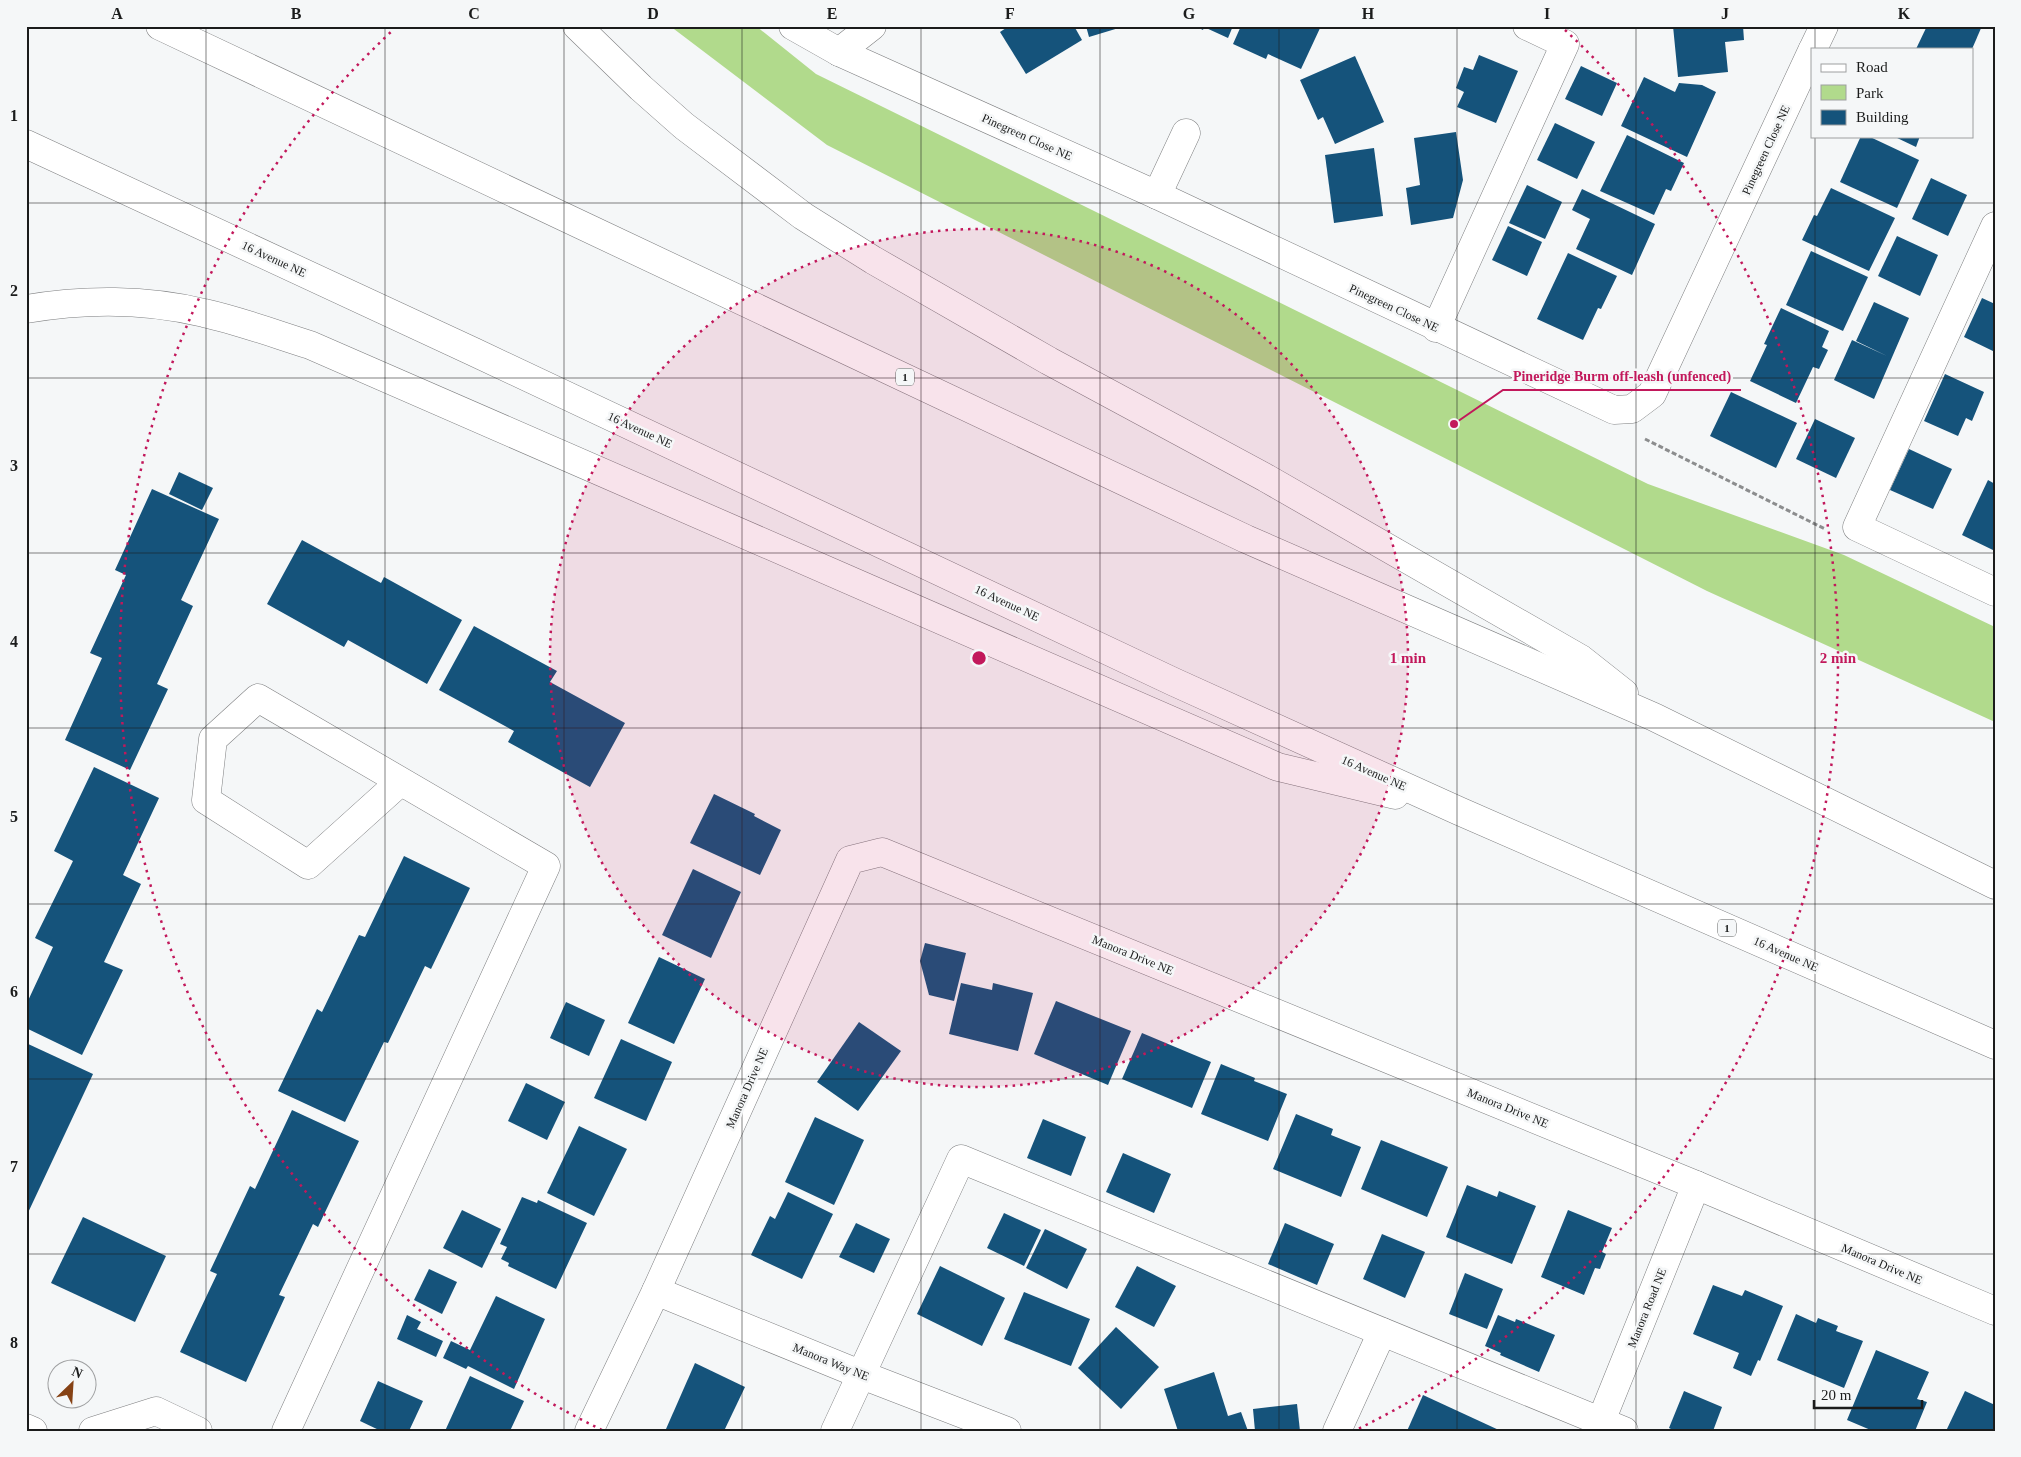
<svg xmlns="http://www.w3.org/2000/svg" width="2021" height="1457" font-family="'Times New Roman',serif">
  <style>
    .green { fill: #b1da8c }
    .building { fill: #15537b }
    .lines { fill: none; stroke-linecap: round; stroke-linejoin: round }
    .minor-casing { stroke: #7e7f80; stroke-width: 29 }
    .highway-casing { stroke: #7e7f80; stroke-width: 29 }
    .path { stroke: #8c8d8e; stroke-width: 3; stroke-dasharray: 5 2.5; stroke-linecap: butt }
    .minor { stroke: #fff; stroke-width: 28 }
    .highway { stroke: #fff; stroke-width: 28 }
    .grid { fill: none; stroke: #1b1c1c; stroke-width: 1; stroke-opacity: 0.55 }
    .ring { fill: none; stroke: #c2185b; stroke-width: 2.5; stroke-dasharray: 2.5 5 }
    .labels { text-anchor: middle; stroke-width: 5; stroke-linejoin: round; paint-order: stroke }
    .shield { fill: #f5f7f8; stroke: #5c5e5e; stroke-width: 1 }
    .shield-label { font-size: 11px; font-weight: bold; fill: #1b1c1c }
    .street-label { font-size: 12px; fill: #1b1c1c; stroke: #f5f7f8 }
    .centre { fill: #c2185b; stroke: #f5f7f8; stroke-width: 2.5 }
    .ring-label { font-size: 15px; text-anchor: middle; font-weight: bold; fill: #c2185b; stroke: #f5f7f8; stroke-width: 5; stroke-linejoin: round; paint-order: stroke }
    .leader { fill: none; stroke: #c2185b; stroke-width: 2 }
    .callout-dot { fill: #c2185b; stroke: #f5f7f8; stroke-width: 2 }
    .callout-label { font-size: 14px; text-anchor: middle; font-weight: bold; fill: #c2185b; stroke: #f5f7f8; stroke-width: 5; stroke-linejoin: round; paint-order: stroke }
    .neatline { fill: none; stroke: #1b1c1c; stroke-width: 2 }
    .grid-label { font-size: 16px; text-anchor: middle; font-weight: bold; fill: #1b1c1c }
  </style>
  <rect width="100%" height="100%" fill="#f5f7f8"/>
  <polygon class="green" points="670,26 756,26 816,74 1648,484 1844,555 1995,627 1995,722 1707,591 827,145"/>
  <g class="building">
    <polygon points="1009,26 1074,26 1082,40 1026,74 1000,32"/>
    <polygon points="1086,26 1122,26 1122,27 1089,37"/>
    <polygon points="1195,26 1233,26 1228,38 1204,27 1203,30"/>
    <polygon points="1241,26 1321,26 1301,69 1268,54 1266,59 1233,44"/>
    <polygon points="1673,26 1743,26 1744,40 1725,42 1728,72 1678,77"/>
    <polygon points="1927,26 1982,26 1972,49 1916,49"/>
    <polygon points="1479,55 1518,71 1496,123 1457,107 1464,92 1456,88 1464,67 1473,70"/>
    <polygon points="1355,56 1384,122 1335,144 1323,117 1318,120 1300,80"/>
    <polygon points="1581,66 1617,83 1602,116 1565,99"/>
    <polygon points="1644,77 1675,92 1679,83 1702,85 1716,92 1687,157 1621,126"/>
    <polygon points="1555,123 1595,142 1577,179 1537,160"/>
    <polygon points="1456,132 1463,180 1453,218 1411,225 1406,188 1420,185 1414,138"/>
    <polygon points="1627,135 1684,163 1671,191 1666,189 1654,215 1600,191"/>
    <polygon points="1861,136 1868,136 1919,160 1897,208 1840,182"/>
    <polygon points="1893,136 1920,136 1916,147"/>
    <polygon points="1374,148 1383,216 1334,223 1325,155"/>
    <polygon points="1931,178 1967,195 1948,236 1912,219"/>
    <polygon points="1527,185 1562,202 1545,239 1509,223"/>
    <polygon points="1831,188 1895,218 1869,271 1802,240 1814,215 1817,216"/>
    <polygon points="1582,189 1655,224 1632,275 1576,249 1590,219 1572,210"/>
    <polygon points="1508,226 1542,242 1527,276 1492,260"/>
    <polygon points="1897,236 1938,255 1920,296 1878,276"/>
    <polygon points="1811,251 1868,277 1843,331 1786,305"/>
    <polygon points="1568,253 1617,276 1601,309 1598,308 1583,340 1537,319"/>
    <polygon points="1982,298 1995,304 1995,352 1964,337"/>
    <polygon points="1874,302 1909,318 1874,399 1834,380 1852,340 1887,356 1856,341"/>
    <polygon points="1781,308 1829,331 1822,347 1828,350 1819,369 1813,367 1796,403 1750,381 1767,345 1764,344"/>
    <polygon points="1945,374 1984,392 1972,421 1966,418 1958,436 1924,421"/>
    <polygon points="1731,392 1797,423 1776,468 1710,436"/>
    <polygon points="1815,419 1855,438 1836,478 1796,459"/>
    <polygon points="1909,449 1952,469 1933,509 1890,490"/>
    <polygon points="179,472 213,488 202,510 169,494"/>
    <polygon points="1988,480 1995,484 1995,551 1962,535"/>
    <polygon points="152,489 219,519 181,600 193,606 157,684 168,689 130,770 65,740 102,658 90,653 126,575 115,570"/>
    <polygon points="302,540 381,583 384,577 462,620 427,684 348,640 344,647 267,604"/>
    <polygon points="474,626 557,671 550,682 625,723 590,787 508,742 514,731 439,690"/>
    <polygon points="94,767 159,798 123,875 141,884 104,962 123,970 82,1055 26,1028 26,1005 53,947 35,938 73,861 54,851"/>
    <polygon points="714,794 755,814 754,816 781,830 760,875 690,843"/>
    <polygon points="404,856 470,888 431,969 425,966 388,1043 384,1042 345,1122 278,1091 317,1009 322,1012 359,935 365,937"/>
    <polygon points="693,869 741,892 711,958 662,935"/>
    <polygon points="925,943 966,953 954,1001 929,995 920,961"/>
    <polygon points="659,957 705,979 674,1044 628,1023"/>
    <polygon points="961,983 992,990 993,983 1033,993 1018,1051 949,1034"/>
    <polygon points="1056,1001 1131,1031 1108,1085 1034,1054"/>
    <polygon points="566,1002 605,1020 589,1056 550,1038"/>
    <polygon points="859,1022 901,1051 858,1111 817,1082"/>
    <polygon points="1142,1033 1211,1062 1192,1108 1122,1079"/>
    <polygon points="621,1039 672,1062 646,1121 594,1098"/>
    <polygon points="26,1043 93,1074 26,1217"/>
    <polygon points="1221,1064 1255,1078 1254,1081 1287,1094 1268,1141 1201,1114"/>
    <polygon points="526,1083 565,1102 547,1140 508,1121"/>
    <polygon points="292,1110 359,1141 318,1227 313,1224 279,1295 285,1297 246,1382 180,1352 217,1274 210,1271 250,1186 255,1189"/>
    <polygon points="1296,1114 1333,1129 1331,1135 1361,1147 1341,1197 1273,1169"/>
    <polygon points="815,1117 864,1140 834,1205 785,1182"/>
    <polygon points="1043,1119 1086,1137 1071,1176 1027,1158"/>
    <polygon points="579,1126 627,1149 594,1216 547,1193"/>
    <polygon points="1381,1140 1448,1167 1427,1217 1361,1189"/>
    <polygon points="1123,1153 1171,1174 1154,1213 1106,1192"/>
    <polygon points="1467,1185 1497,1197 1499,1191 1536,1206 1512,1264 1446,1237"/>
    <polygon points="788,1192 833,1214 802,1279 751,1255 770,1216 775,1219"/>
    <polygon points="522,1197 537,1203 538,1200 587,1223 556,1289 508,1266 509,1263 501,1259 507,1247 500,1244"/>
    <polygon points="462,1210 501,1229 482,1268 443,1248"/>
    <polygon points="1568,1210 1612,1228 1602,1252 1606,1254 1600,1269 1595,1268 1584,1295 1541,1277"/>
    <polygon points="1004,1213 1041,1230 1024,1266 987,1248"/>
    <polygon points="83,1217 166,1256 135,1322 51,1283"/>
    <polygon points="856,1223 890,1239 874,1273 839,1257"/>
    <polygon points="1285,1223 1334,1244 1317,1285 1268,1264"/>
    <polygon points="1045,1229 1087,1249 1067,1289 1026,1268"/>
    <polygon points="1382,1234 1425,1252 1405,1298 1363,1279"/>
    <polygon points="940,1266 1005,1298 982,1346 917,1314"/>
    <polygon points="1137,1266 1176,1286 1154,1327 1115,1307"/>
    <polygon points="429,1269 457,1282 442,1314 414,1300"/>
    <polygon points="1465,1273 1503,1289 1487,1329 1449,1314"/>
    <polygon points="1713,1285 1742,1296 1745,1290 1783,1306 1760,1361 1758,1360 1751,1376 1733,1368 1739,1353 1693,1334"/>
    <polygon points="1024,1292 1090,1319 1071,1366 1004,1339"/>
    <polygon points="496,1296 545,1319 514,1389 468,1366 466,1369 443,1358 451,1341 470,1350"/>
    <polygon points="1796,1314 1816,1323 1818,1318 1838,1326 1836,1331 1863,1341 1844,1388 1777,1360"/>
    <polygon points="407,1315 421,1322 417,1329 443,1341 436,1357 397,1339"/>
    <polygon points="1498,1315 1515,1322 1516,1319 1555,1335 1539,1372 1500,1355 1501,1353 1485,1346"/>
    <polygon points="1116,1327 1159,1367 1121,1409 1078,1368"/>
    <polygon points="1876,1350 1929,1372 1917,1399 1927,1402 1915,1431 1873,1431 1847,1420"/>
    <polygon points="695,1363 745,1387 724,1431 666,1429"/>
    <polygon points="1214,1372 1228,1416 1241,1412 1248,1431 1178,1431 1164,1389"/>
    <polygon points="470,1376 524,1401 510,1431 445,1431"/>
    <polygon points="378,1381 423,1401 409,1431 381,1431 360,1421"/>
    <polygon points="1684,1391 1722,1407 1713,1431 1675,1431 1669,1428"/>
    <polygon points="1965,1391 1995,1405 1995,1431 1946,1431"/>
    <polygon points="1423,1395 1501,1431 1407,1431"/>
    <polygon points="1297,1404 1300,1431 1255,1431 1253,1409"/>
  </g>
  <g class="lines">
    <defs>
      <g id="minor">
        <polyline points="793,26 839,52 1157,195 1614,410 1632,409 1652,394 1812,51"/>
        <polyline points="1813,49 1824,26"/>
        <polyline points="839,52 872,26"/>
        <polyline points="1157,195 1186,133"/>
        <polyline points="1995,226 1857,527 1995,592"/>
        <polyline points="1436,328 1565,44 1527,26"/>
        <polyline points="656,1291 862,1375 1007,1431"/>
        <polyline points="26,1428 33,1431"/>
        <polyline points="93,1431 156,1411 198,1431"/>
        <polyline points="286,1431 546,866 258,698 213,739 206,800 308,865 400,782"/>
        <polyline points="589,1431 656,1291 850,860 882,852 1696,1185 1995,1311"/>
        <polyline points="835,1431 961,1159 1624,1431"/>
        <polyline points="1337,1431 1382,1332"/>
        <polyline points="1597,1431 1696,1185"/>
      </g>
      <g id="highway">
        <polyline points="160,26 1246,539 1654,717 1995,885"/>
        <polyline points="577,26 641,88 684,126 803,216 873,260 1049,361 1266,478 1581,659 1624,693"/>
        <polyline points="26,144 474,352 1174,682 1459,811 1995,1045"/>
        <path d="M26,309C84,299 147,299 204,313C240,321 275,334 310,345L1278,767L1395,795"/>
      </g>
    </defs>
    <use href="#minor" class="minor-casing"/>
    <use href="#highway" class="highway-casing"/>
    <polyline class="path" points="1645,439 1825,529"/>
    <use href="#minor" class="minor"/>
    <use href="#highway" class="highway"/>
  </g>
  <path class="grid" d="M206,26V1431M385,26V1431M564,26V1431M742,26V1431M921,26V1431M1100,26V1431M1279,26V1431M1457,26V1431M1636,26V1431M1815,26V49M1815,136V1431M26,203H1995M26,378H1995M26,553H1995M26,728H1995M26,904H1995M26,1079H1995M26,1254H1995"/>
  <circle cx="979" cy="658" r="429" fill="#c2185b" fill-opacity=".12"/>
  <g class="ring">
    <circle cx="979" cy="658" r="429"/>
    <path d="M602 1430A859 859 0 0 1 393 30M1565 30A859 859 0 0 1 1356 1430"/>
  </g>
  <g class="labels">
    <g class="shield">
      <rect x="896" y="368.5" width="18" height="17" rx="4"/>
      <rect x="1718" y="919.5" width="18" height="17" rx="4"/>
    </g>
    <g class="shield-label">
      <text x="905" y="381">1</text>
      <text x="1727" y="932">1</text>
    </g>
    <g class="street-label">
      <text transform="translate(1027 137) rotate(24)" y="4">Pinegreen Close NE</text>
      <text transform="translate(1766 150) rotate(-65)" y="4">Pinegreen Close NE</text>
      <text transform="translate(274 259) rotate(25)" y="4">16 Avenue NE</text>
      <text transform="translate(1394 308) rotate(25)" y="4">Pinegreen Close NE</text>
      <text transform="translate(640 430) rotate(25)" y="4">16 Avenue NE</text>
      <text transform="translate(1007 603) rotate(25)" y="4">16 Avenue NE</text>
      <text transform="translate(1374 773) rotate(24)" y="4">16 Avenue NE</text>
      <text transform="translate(1786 954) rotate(24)" y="4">16 Avenue NE</text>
      <text transform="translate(1133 955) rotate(22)" y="4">Manora Drive NE</text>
      <text transform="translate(747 1088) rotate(-66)" y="4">Manora Drive NE</text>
      <text transform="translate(1508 1108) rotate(22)" y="4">Manora Drive NE</text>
      <text transform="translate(1882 1264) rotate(23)" y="4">Manora Drive NE</text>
      <text transform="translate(1647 1308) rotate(-68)" y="4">Manora Road NE</text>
      <text transform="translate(831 1362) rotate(22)" y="4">Manora Way NE</text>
    </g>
  </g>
  <circle cx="979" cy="658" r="8" class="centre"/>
  <g class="ring-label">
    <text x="1408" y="663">1 min</text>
    <text x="1838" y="663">2 min</text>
  </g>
  <path class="leader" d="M1454 424L1503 390H1741"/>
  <circle class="callout-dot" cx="1454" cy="424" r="5"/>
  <g class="callout-label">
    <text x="1622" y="381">Pineridge Burm off-leash (unfenced)</text>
  </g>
  <rect width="2021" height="1457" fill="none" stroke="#f5f7f8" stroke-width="55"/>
  <rect x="1811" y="48" width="162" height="90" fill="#f5f7f8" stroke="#9e9fa0"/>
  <rect x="1821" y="64" width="25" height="8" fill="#ffffff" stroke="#9e9fa0"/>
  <text x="1856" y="72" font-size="15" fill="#1b1c1c">Road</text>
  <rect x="1821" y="85" width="25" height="15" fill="#b1da8c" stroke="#9e9fa0"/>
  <text x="1856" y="98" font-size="15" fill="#1b1c1c">Park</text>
  <rect x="1821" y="110" width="25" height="15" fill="#15537b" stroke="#9e9fa0"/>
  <text x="1856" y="122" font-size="15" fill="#1b1c1c">Building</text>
  <g transform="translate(72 1384) rotate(25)"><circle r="24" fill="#f5f7f8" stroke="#9e9fa0"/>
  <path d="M0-4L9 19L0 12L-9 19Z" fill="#864215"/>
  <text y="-8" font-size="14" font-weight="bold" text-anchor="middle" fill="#1b1c1c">N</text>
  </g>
  <path d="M1814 1400v8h108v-8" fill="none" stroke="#1b1c1c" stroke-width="2.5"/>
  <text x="1821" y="1400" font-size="15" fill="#1b1c1c" stroke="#f5f7f8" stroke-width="4" paint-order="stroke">20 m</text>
  <rect x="28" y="28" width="1966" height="1402" class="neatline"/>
  <g class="grid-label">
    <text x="117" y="19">A</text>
    <text x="296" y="19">B</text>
    <text x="474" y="19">C</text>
    <text x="653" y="19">D</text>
    <text x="832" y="19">E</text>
    <text x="1010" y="19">F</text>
    <text x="1189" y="19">G</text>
    <text x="1368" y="19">H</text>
    <text x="1547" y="19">I</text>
    <text x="1725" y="19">J</text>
    <text x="1904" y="19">K</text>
    <text x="14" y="121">1</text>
    <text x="14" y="296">2</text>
    <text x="14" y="471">3</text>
    <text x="14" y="647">4</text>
    <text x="14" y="822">5</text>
    <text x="14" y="997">6</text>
    <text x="14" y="1172">7</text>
    <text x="14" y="1348">8</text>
  </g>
</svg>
